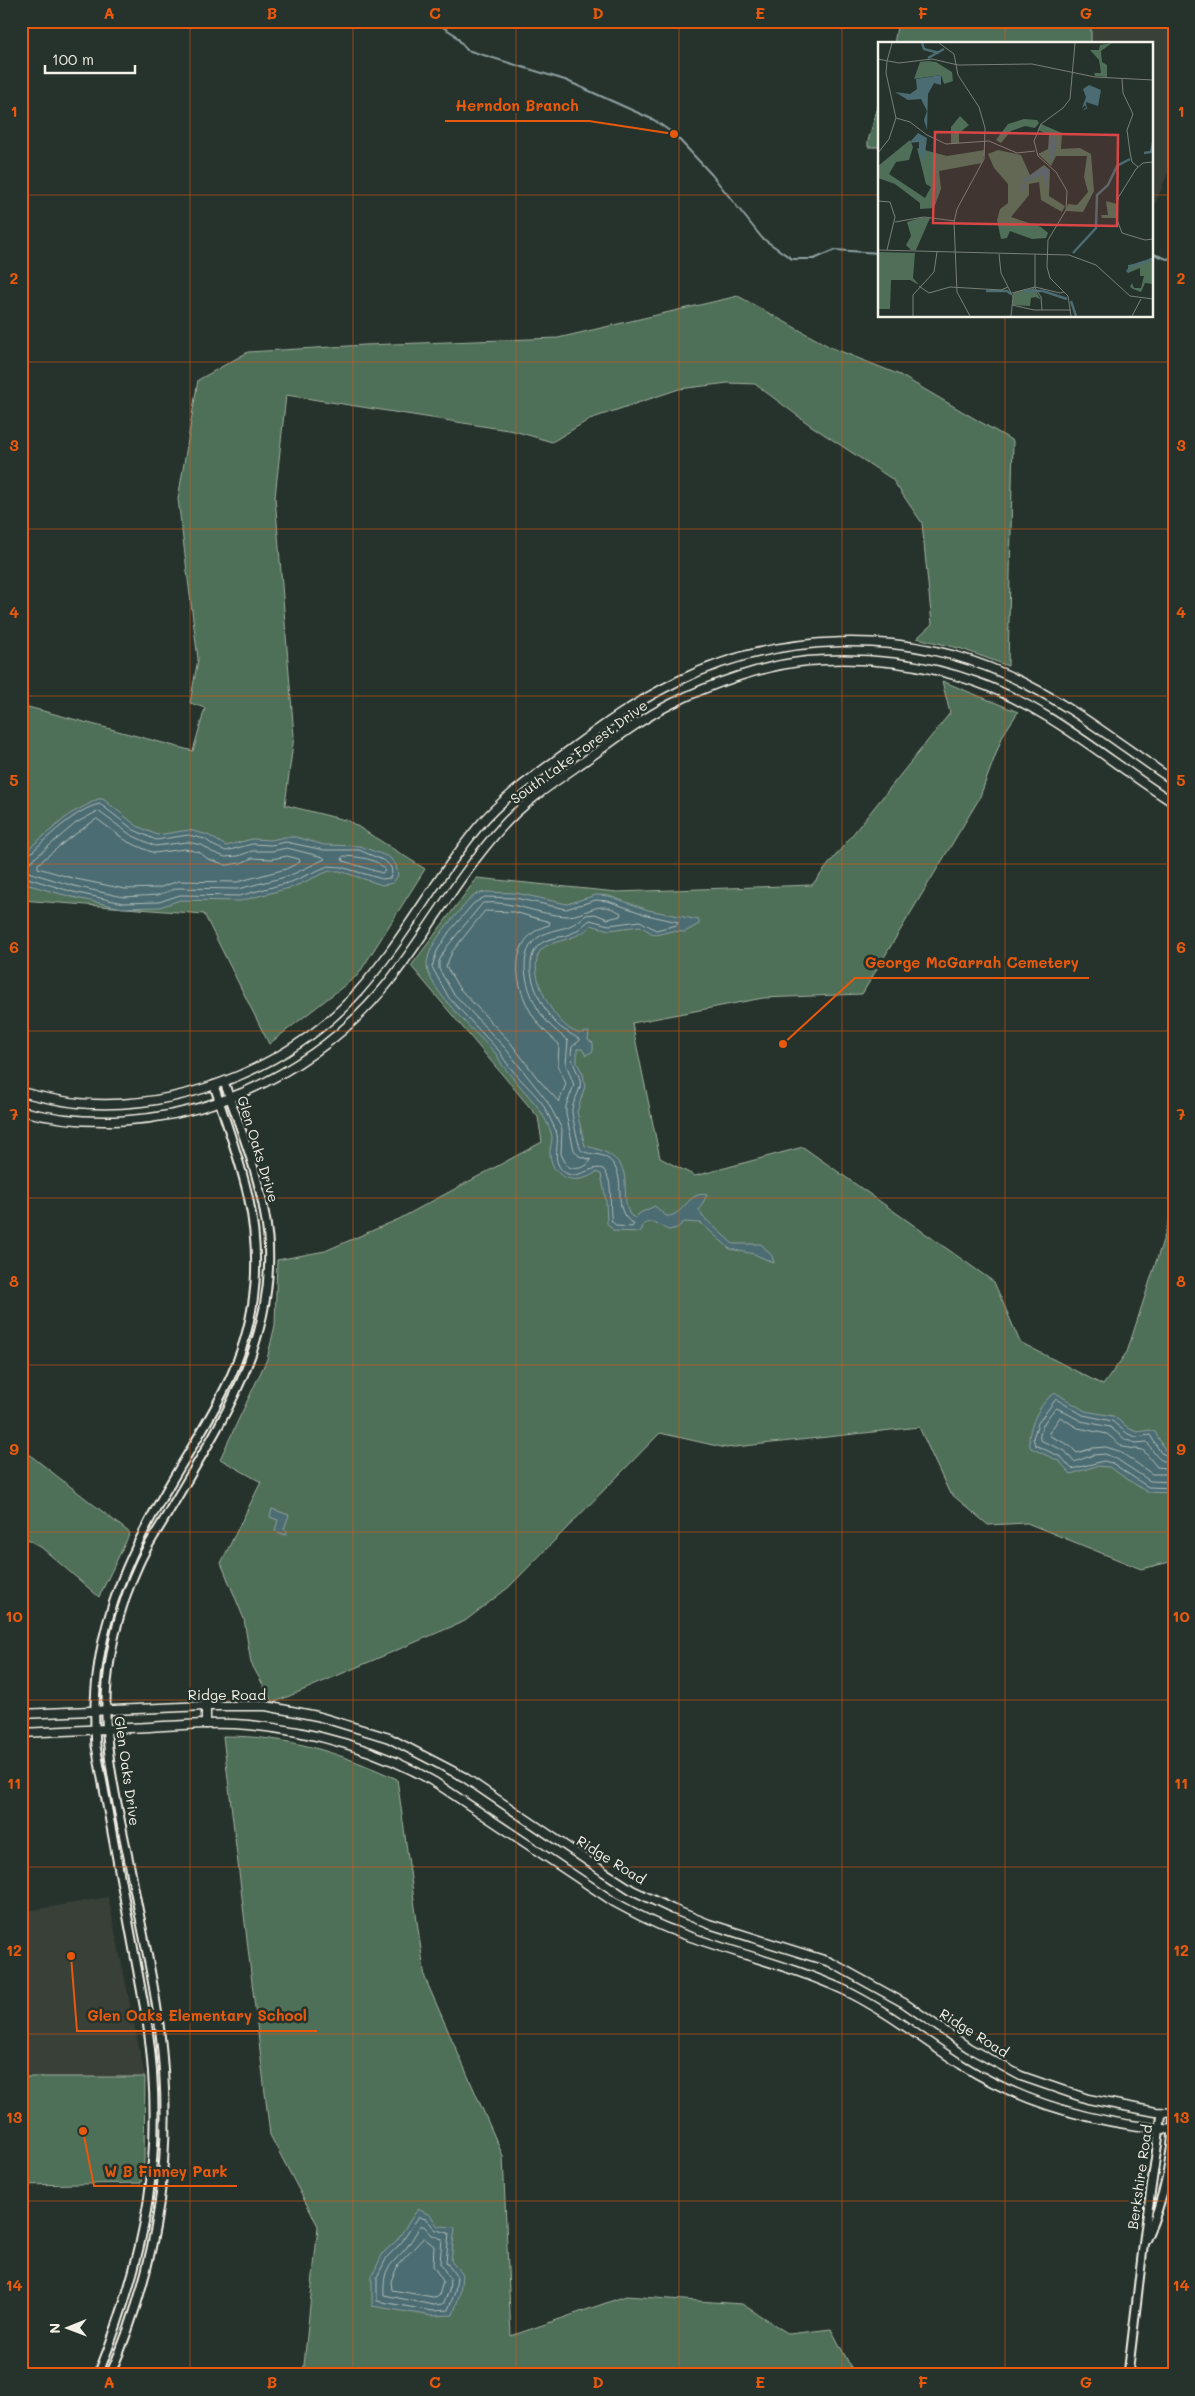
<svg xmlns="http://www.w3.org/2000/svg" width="1195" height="2396" font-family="Mali,sans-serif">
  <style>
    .built { fill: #393f39 }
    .green { fill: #4f6f59; stroke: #a2b0a0 }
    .water { fill: #4b6c72; stroke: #8fa1a1 }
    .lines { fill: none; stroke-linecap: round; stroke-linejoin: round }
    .shore { stroke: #b0bcb9; stroke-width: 1 }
    .stream { stroke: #8fa1a1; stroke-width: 2 }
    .tertiary-casing { stroke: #f4f1e8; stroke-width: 11 }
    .secondary-casing { stroke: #f4f1e8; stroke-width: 11 }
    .tertiary { stroke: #26332d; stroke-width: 7 }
    .secondary { stroke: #26332d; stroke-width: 8 }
    .grid { fill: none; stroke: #e8590c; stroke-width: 1; stroke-opacity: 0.55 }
    .labels { text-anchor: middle; stroke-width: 5; stroke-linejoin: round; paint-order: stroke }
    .street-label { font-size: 14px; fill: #f4f1e8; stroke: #26332d }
    .inset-river { fill: none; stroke: #4b6c72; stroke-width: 2.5 }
    .inset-road { fill: none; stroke: #787f78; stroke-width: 1 }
    .view { fill: #da4645; fill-opacity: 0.15; stroke: #da4645; stroke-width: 2.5 }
    .inset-edge { fill: none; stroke: #f4f1e8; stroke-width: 2.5 }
    .leader { fill: none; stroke: #e8590c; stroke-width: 2 }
    .callout-dot { fill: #e8590c; stroke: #26332d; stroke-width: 2 }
    .callout-label { font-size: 15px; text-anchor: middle; font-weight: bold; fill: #e8590c; stroke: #26332d; stroke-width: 5; stroke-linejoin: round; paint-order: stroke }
    .neatline { fill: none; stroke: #e8590c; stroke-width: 2 }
    .grid-label { font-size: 16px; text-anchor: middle; font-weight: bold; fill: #e8590c }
  </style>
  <rect width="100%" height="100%" fill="#26332d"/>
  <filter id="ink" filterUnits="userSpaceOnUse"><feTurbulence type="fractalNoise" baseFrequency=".02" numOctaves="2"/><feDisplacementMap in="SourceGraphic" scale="10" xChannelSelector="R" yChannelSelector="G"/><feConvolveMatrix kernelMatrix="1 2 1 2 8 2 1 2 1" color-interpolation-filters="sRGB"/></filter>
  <g filter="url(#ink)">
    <g class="built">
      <polygon points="1091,21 1174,21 1174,158 1151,214 1151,44 1091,44"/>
      <polygon points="108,1897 145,2077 21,2077 21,1912"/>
    </g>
    <g class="green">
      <polygon points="898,21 1091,21 1091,44 894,44"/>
      <polygon points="879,103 879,147 868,147 868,141"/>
      <polygon points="738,296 830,347 900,375 1013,441 1008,666 962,649 917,638 932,624 922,523 892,479 810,425 755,384 728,383 679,389 590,419 552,442 514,431 286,395 275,497 294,736 285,805 349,821 425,869 358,975 269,1044 204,914 21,900 21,711 28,707 193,751 205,708 190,703 198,659 178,499 198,380 248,352 365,345 558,338"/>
      <polygon points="942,681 1018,712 1003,735 979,799 862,994 763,998 632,1023 660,1158 695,1176 803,1147 994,1282 1020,1342 1103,1385 1127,1352 1174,1206 1174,1561 1141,1569 1027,1523 988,1525 949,1492 919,1427 726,1448 660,1433 509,1587 465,1621 273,1703 251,1663 244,1619 221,1563 261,1482 220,1459 267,1359 275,1325 277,1260 325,1251 399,1219 542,1142 538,1117 411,966 477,878 617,892 812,885 950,713"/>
      <polygon points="21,1448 130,1533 99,1597 42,1548 21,1535"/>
      <path d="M223,1736C290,1736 337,1752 397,1779L425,1978L503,2156L511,2336L626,2296L742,2304L789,2334L831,2329L852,2369L864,2375H303L318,2226L270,2135Z"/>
      <polygon points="21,2077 145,2077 144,2162 141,2183 21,2185"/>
    </g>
    <g class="water">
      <polygon points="98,799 103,799 137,826 157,835 189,830 208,835 226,846 252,839 271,840 285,837 296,837 324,845 360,846 389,857 396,865 398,875 393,883 382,885 340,871 329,871 293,887 240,901 180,900 160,907 122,908 72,897 29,885 21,880 21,855 70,814"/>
      <path d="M484,892L516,893L567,904L596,895L609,896L648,910L699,920V924L685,932L672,931L655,935L640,926L609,930L591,925C578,942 549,939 540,951C526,972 554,1026 578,1033C581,1034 586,1032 589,1032L588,1040L593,1043V1051L586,1055L582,1049H577V1063L583,1074L585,1086L577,1112L585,1146C605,1150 624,1158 625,1181C626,1194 624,1203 630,1215L635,1218L640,1213L655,1206L666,1216C684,1217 688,1190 707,1195L699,1210L703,1217L733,1244H761L772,1256L774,1263L754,1254L730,1249L701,1223L684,1222L677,1228L669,1230C659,1227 653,1217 643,1225L641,1232L614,1231L607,1223L606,1200L601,1174L596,1172C578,1186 553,1180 550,1155C549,1149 552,1143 552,1137C551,1128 542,1113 537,1106C526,1092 513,1079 502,1065C500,1062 499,1058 497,1055C481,1037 424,987 427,963C430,940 455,917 469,900L475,895Z"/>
      <path d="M1056,1393L1085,1411L1113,1416L1130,1429L1137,1432L1150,1430L1155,1432L1165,1450L1168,1451L1174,1447V1493L1147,1492L1109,1467L1096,1466L1071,1474L1059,1461L1031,1448C1023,1435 1042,1397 1056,1393Z"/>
      <polygon points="272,1509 289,1515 284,1529 287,1531 286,1535 275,1531 278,1520 270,1517"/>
      <polygon points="418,2209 430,2215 438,2226 455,2227 451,2261 462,2274 460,2293 453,2315 432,2316 372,2306 372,2276 383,2253 397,2240"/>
    </g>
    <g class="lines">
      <g class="shore">
        <polygon points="97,819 128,842 154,853 185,849 199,852 208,859 226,865 241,863 252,858 272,859 287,856 299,859 300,862 286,869 237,882 179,881 158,888 125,889 76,879 38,868 38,864 67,840"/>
        <path d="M344,856C357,857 380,858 385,871L382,873L343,861L342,858Z"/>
        <path d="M21,858L27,857C44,840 77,808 100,804L134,830L156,840L188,835L205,839L214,846L226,851L252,844L271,845L286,842L324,850H359L385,861L391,867L392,873L390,878L382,879L341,867L328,866L291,882L239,896L180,895L159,902L123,903L73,892L21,876"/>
        <polyline points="21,864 30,862 76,823 98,811 131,835 155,846 187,842 202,845 212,852 225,857 238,856 252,851 272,851 287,848 323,857 325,859 289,876 238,889 178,888 158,895 123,897 74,886 21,870"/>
        <path d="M485,897L515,898L566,909L596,900L608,901L647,915L678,922L677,925L656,930L640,921L609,925L590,920C583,925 577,932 568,935C558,938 547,938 539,945C519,964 540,1006 555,1022C562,1030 572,1034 580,1040C578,1043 574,1044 572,1047C567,1062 583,1074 580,1087C578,1095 573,1102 572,1109C571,1113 579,1147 581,1150C589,1157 607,1149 616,1169C625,1187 612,1212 634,1224L632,1227L617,1226L612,1222C608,1206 615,1182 603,1169C591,1164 576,1183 563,1171C550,1159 561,1144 556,1131C552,1122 547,1112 542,1103C529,1086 510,1072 500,1052L449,998L432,967L437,951L449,932L473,904Z"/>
        <path d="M483,903C512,900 538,915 566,916C588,916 597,898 621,913L620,916L608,919L595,914L586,915C567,932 560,926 542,935C513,950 527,993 541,1014C548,1025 558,1032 568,1041L566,1064L574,1085L566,1106V1114L574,1150L579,1156L591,1160C587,1168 575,1171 567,1166L561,1154L562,1129L547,1101L505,1048L453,993L439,969V961L446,948Z"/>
        <path d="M485,911L514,912L550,922L549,925C505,938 514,988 535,1019C542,1029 550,1036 559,1044L558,1065L566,1084L559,1102L538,1079L510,1042L459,988L446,966L452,952Z"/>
        <polyline points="1174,1453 1168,1456 1161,1453 1150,1435 1136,1437 1128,1434 1112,1421 1083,1415 1056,1399 1038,1423 1033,1438 1035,1445 1061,1457 1072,1469 1104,1461 1112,1463 1148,1487 1174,1488"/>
        <path d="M1174,1461C1158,1465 1154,1452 1147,1442L1136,1443L1126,1440L1110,1427L1081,1421L1057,1408C1049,1413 1038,1430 1040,1440L1065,1451L1074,1462L1093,1455L1105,1454L1115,1458L1150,1481L1174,1482"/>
        <polyline points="1174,1469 1157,1467 1143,1450 1123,1447 1107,1434 1078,1428 1060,1417 1049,1433 1050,1436 1069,1445 1077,1453 1093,1448 1106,1447 1119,1451 1152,1474 1174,1474"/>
        <polygon points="419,2217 426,2219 436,2230 449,2233 446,2262 457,2277 455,2292 448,2310 432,2311 377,2301 377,2277 387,2257 401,2243"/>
        <path d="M420,2226H424L432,2235L442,2239L440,2263L450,2279L449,2291L443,2304L433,2305L384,2295C383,2266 390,2267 407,2247C412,2240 416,2233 420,2226Z"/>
        <polygon points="424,2238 434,2246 433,2266 443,2281 439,2296 433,2297 392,2290 391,2281 398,2265"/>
      </g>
      <g class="stream">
        <polyline points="433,21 454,34 467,50 565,80 654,120 674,134 712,175 762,238 792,259 814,259 835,250 879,253"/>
        <polyline points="1151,253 1167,259 1174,257"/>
      </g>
      <defs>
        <g id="tertiary">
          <path d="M1146,2239C1165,2198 1172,2158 1174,2113"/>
          <path d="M98,2375C147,2253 166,2152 147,2021L96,1746C88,1649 119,1571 167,1489C207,1420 249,1366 255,1283C260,1207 236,1155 214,1085"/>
          <path d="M110,2375C160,2261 175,2148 159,2024C153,1975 141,1926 132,1877C120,1814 101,1748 107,1683C111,1643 121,1603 138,1566C146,1547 158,1530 168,1513C219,1425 276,1345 268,1238C263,1184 242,1132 224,1082"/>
          <polyline points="1128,2375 1145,2231 1162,2113"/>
        </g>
        <g id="secondary">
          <path d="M21,1092C45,1098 71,1104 95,1104C190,1107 295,1063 358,992C403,941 435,879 478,827C503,797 536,775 567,752C602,726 637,701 676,682C775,632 905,628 1007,675C1068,702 1119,744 1174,781"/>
          <path d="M21,1111C158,1145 301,1091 388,983C427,933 458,876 501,828C525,801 556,781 586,760C614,740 641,719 671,704C710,684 764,665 808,661C863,656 924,663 976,682C1050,708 1109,762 1174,803"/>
          <polyline points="21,1714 206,1706 266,1706 317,1716 389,1738 464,1777 604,1872 632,1890 672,1909 709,1924 830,1962 904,2003 969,2048 1021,2076 1088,2099 1156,2112 1174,2113"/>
          <polyline points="206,1724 206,1706"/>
          <path d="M21,1733C64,1731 107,1729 150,1727C183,1725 216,1722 249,1725C313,1731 381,1750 436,1783L614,1902C633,1912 652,1923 672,1930C728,1952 788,1964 844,1990C886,2010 923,2040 962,2065C1026,2105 1099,2124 1174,2130"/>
        </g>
      </defs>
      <use href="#tertiary" class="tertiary-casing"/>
      <use href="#secondary" class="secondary-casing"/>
      <use href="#tertiary" class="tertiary"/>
      <use href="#secondary" class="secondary"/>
    </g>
  </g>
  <path class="grid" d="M190,21V2375M353,21V2375M516,21V2375M679,21V2375M842,21V2375M1005,21V44M21,195H879M1151,195H1174M1005,316V2375M21,362H1174M21,529H1174M21,696H1174M21,864H1174M21,1031H1174M21,1198H1174M21,1365H1174M21,1532H1174M21,1700H1174M21,1867H1174M21,2034H1174M21,2201H1174"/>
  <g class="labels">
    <g class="street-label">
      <text transform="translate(579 752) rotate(-36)" y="5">South Lake Forest Drive</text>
      <text transform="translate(258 1149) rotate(73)" y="5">Glen Oaks Drive</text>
      <text x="227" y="1700">Ridge Road</text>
      <text transform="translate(127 1771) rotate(82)" y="5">Glen Oaks Drive</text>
      <text transform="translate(611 1860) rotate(32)" y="5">Ridge Road</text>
      <text transform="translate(974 2033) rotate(32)" y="5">Ridge Road</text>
      <text transform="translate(1140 2177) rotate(-82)" y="5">Berkshire Road</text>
    </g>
  </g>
  <g transform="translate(878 42)">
    <rect width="275" height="275" fill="#26332d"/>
    <path d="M234,1L223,9L224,20L229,23V35L217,34L216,31H223L221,18L212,8H221L222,3ZM50,19L58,20L74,30L75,39L66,42L63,33L36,37L42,20ZM82,74L91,83L81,91V101H73V85ZM146,77L159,78L161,81L157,86L147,84L133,89L123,101L118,98L130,82ZM163,82L184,91L183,107L202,106L213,112L216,149L205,170L188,169L190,162L199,163L210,150L206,135L209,114H178L173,124L160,112L170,107L171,93L160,88ZM32,98L35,105L31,118L18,120L11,132L47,156L53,145L48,142L39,106L69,114L107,108L104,121L61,129L63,147L56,166L42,167V161L17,142L0,136V124ZM120,108L143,113L152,133L166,123L172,128L171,154L187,164L184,170L163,158L161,140L151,142V153L133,175L163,185L170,191L168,196L154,197L132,189L129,196L123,197L119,178L122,167L130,161V142L116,126L110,112ZM228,159L239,162L238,176H224L223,173H230ZM42,176H52L38,208H33L28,203L33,194L29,180ZM0,210L37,211L35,236L41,243L32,238H13L12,267H0ZM272,216H275V242L267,241L263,250L255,247L252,245L254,241L256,246H263L266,234H262V226L250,231V223L265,221ZM156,246L162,256L163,263L162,257L157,255L153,256L152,264L135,263V251Z" fill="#4f6f59"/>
    <path d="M63,33V43L56,41L50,52L49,88L46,78L49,69L43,57L30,58L17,50L32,52L39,47L38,37ZM211,43L223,48L220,64L208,60L209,67L204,68L208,66L207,63L204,66L208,55L205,47ZM40,91L49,96L46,120L41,111V100L31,101L26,107ZM174,93L179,99L173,122L171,101ZM165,125L171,128L169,145L165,133L146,140L148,146L143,151L145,138Z" fill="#4b6c72"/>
    <path class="inset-river" d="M44,1L46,7L61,11M50,16L66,7M266,111L273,110L275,101M195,211L218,186L219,153L230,143L239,124L252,117M249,230L253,224L275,217M108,249H129L133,252M146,249H165L189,257M193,259L198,274"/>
    <path class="inset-road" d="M61,1L76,12L80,33L101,65L107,86L106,117L79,167L76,180L79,250L92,274M0,17L21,21L54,17L80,23L154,22L217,35L275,38M9,19L14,1M244,37L245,51L255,72L249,88L252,110L254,120L260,125M18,76L32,80L49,93L68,102L111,99L139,111L157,109M0,111L11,97L18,76L8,31L9,19M275,120L265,121L258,127L240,156L238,175L244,191L267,198L275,197M0,159L12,160L17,175L9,208M17,180L46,175L77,179M0,208L191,213L218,223L252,254L275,257M121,212L123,231L135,255L133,274M157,212V246L163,255L164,268M41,244L51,251L72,245L123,248L130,245M134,251L157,245L182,251L186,250M134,263L156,268H193M35,274V253L56,230L59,210M193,274L190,254L172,236L169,225L170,198L188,168L189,149L178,130L160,114L156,99L163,82L185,66L192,57L197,1M254,274L263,257"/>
    <path class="view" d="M57,90L240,93L239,184L55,181Z"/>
    <rect width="275" height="275" class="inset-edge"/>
  </g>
  <path class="leader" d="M674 134L589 121H445M783 1044L855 978H1089M71 1956L77 2031H317M83 2131L94 2186H237"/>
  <g class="callout-dot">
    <circle cx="674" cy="134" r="5"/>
    <circle cx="783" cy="1044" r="5"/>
    <circle cx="71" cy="1956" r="5"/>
    <circle cx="83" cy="2131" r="5"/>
  </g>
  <g class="callout-label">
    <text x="517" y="111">Herndon Branch</text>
    <text x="972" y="968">George McGarrah Cemetery</text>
    <text x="197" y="2021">Glen Oaks Elementary School</text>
    <text x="166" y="2177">W B Finney Park</text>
  </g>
  <rect width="1195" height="2396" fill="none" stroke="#26332d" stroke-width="55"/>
  <g transform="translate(68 2328) rotate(269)" stroke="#26332d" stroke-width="4" paint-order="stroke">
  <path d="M0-4L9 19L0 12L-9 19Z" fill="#f4f1e8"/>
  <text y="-8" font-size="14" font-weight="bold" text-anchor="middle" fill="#f4f1e8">N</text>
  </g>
  <path d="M45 65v8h90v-8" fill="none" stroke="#f4f1e8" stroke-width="2.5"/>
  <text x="52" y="65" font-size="15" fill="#f4f1e8" stroke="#26332d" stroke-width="4" paint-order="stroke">100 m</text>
  <rect x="28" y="28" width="1140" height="2340" class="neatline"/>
  <g class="grid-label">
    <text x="109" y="19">A</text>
    <text x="272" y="19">B</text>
    <text x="435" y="19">C</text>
    <text x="598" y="19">D</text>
    <text x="760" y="19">E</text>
    <text x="923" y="19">F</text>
    <text x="1086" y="19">G</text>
    <text x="14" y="117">1</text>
    <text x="1181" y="117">1</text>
    <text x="14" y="284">2</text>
    <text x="1181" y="284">2</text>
    <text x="14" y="451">3</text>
    <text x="1181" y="451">3</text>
    <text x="14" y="618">4</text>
    <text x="1181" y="618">4</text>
    <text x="14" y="786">5</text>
    <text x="1181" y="786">5</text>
    <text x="14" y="953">6</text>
    <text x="1181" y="953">6</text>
    <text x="14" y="1120">7</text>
    <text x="1181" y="1120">7</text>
    <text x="14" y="1287">8</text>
    <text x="1181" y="1287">8</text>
    <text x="14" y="1455">9</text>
    <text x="1181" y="1455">9</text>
    <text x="14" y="1622">10</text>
    <text x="1181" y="1622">10</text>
    <text x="14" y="1789">11</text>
    <text x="1181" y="1789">11</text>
    <text x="14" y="1956">12</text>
    <text x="1181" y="1956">12</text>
    <text x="14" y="2123">13</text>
    <text x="1181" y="2123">13</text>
    <text x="14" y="2291">14</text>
    <text x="1181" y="2291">14</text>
    <text x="109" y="2388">A</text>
    <text x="272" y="2388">B</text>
    <text x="435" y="2388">C</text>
    <text x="598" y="2388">D</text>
    <text x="760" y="2388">E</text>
    <text x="923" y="2388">F</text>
    <text x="1086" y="2388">G</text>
  </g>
</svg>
